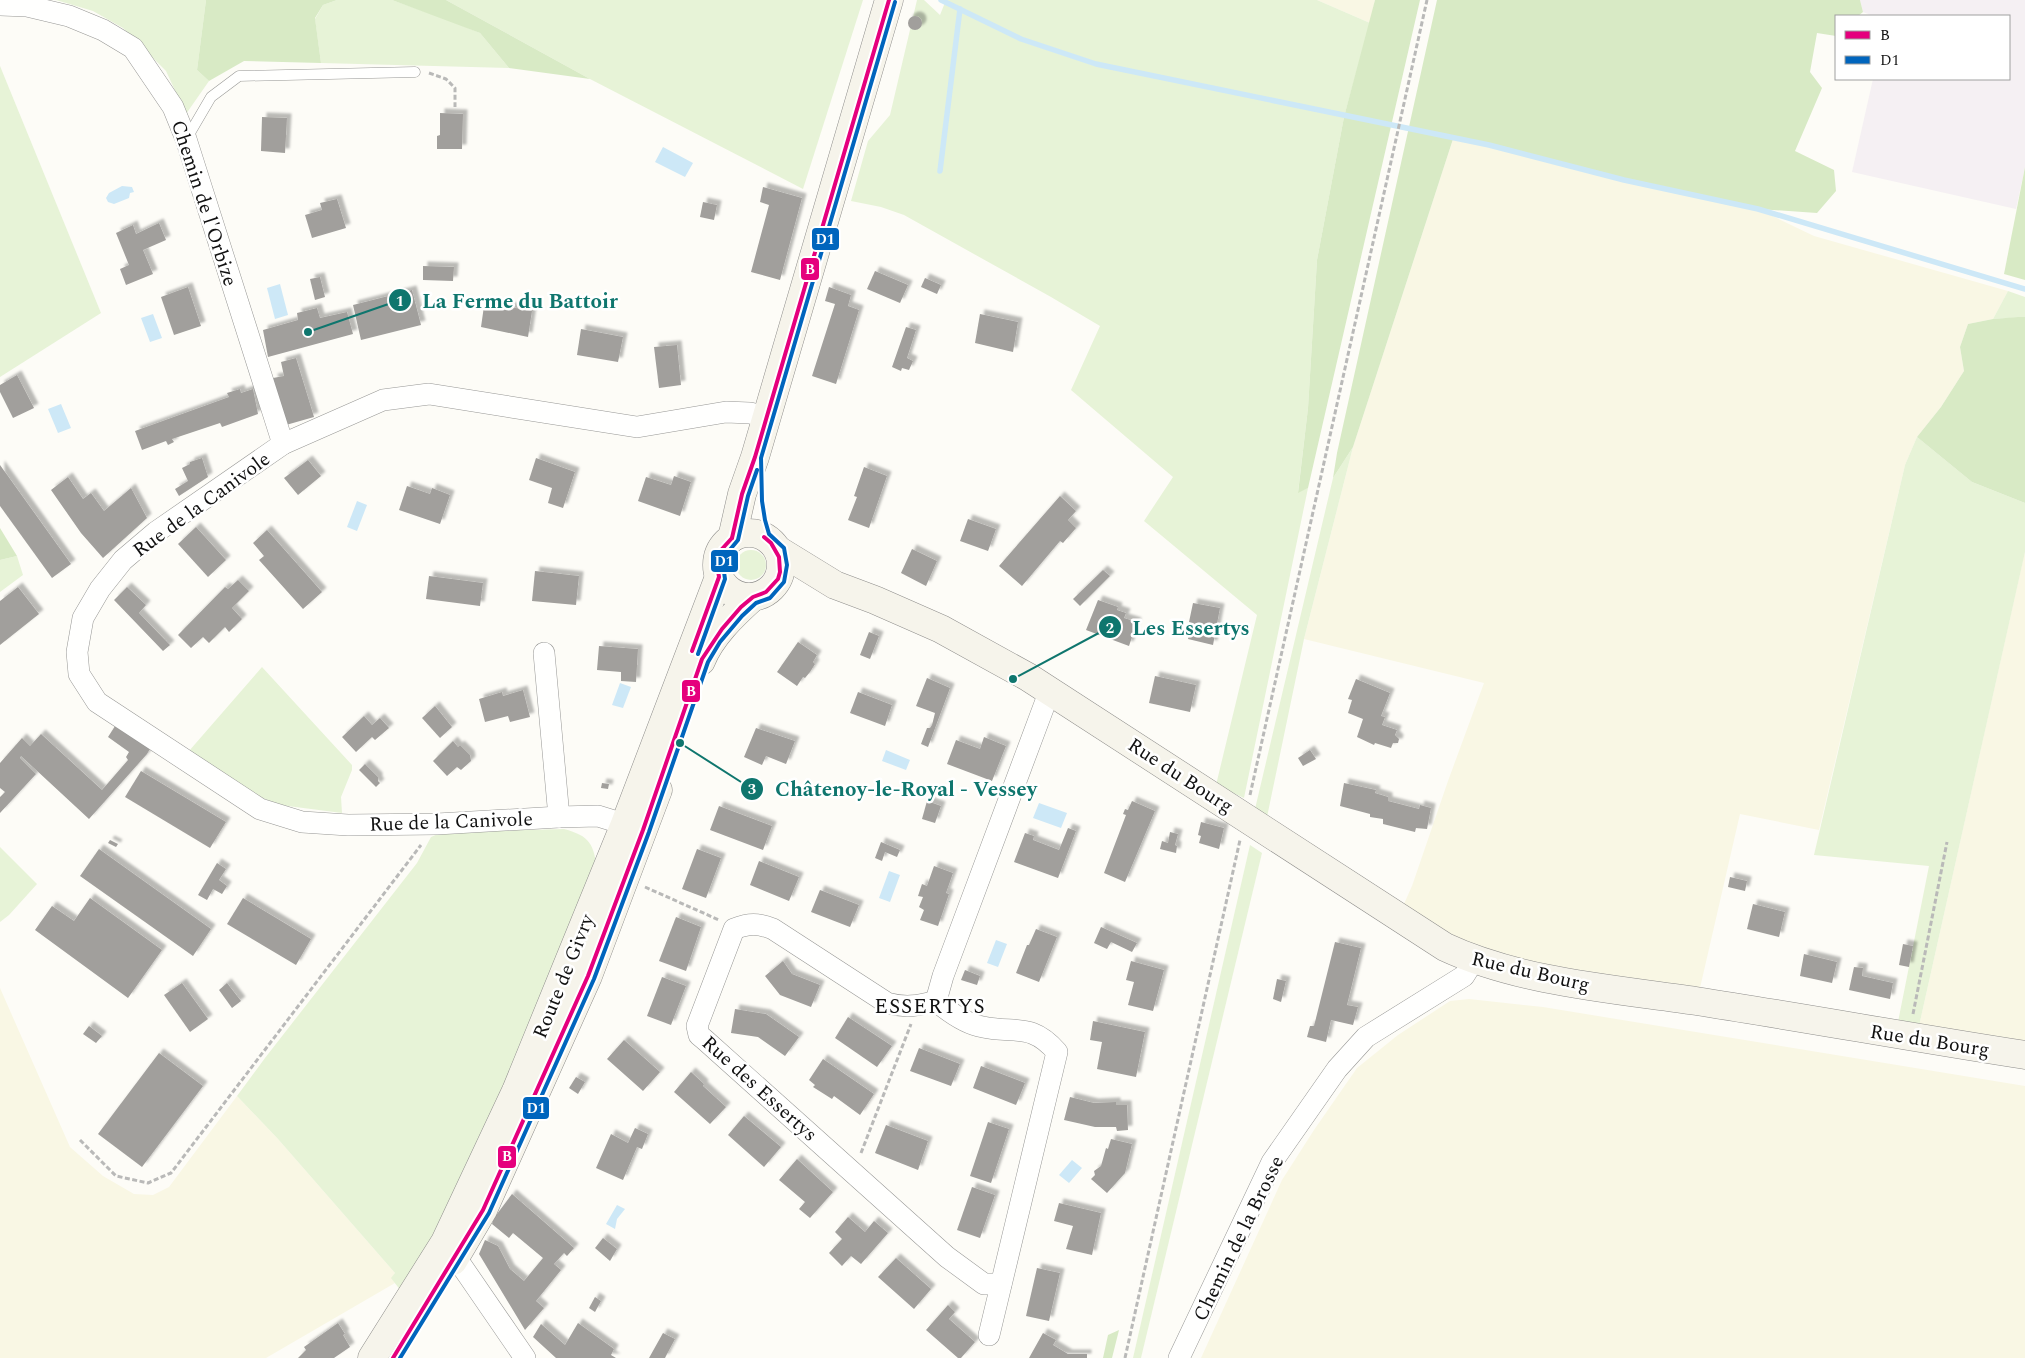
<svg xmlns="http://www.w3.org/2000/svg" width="2025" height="1358" font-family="Spectral,serif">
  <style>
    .industrial { fill: #f5f0f3 }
    .farmland { fill: #f9f7e4 }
    .green { fill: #e7f3d7 }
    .forest { fill: #d8eac5 }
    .water { fill: #cde8f7 }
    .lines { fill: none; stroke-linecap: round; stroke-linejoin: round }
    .stream { stroke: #cde8f7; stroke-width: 5.5 }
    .building { fill: #a19f9c; filter: url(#shadow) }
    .lane-casing { stroke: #979795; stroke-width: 11 }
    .street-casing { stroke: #979795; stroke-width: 22 }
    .secondary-casing { stroke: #8e8d8b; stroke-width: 29 }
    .path { stroke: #b9b9b8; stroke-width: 3; stroke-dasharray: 5 2.5; stroke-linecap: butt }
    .lane { stroke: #fffffe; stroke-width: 10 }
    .street { stroke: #fffffe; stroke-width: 21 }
    .secondary { stroke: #f6f4eb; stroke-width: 28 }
    .bus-1-casing { stroke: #fff; stroke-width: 8 }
    .bus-2-casing { stroke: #fff; stroke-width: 8 }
    .bus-1 { stroke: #e5007d; stroke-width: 4 }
    .bus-2 { stroke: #0065bd; stroke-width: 4 }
    .labels { text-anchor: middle; stroke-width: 5; stroke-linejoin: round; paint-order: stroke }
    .street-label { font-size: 20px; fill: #111; stroke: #fff }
    .neighbourhood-label { font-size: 21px; letter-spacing: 1px; fill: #111; stroke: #fff }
    .leader { fill: none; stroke: #0f766e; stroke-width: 2 }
    .callout-dot { fill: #0f766e; stroke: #fff; stroke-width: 2 }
    .mark-label { font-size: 15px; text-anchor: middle; font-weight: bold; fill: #fff }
    .callout-label { font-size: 21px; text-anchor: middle; font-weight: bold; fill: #0f766e; stroke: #fff; stroke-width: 5; stroke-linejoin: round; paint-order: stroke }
    .line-badge { stroke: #fff; stroke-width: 2 }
    .badge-label { font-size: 14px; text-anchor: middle; font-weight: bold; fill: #fff }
  </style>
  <defs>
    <filter id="shadow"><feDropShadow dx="4.5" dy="-4.5" stdDeviation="1" flood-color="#0004"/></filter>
  </defs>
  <rect width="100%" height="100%" fill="#fdfcf7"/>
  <polygon class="industrial" points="1860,0 2025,0 2025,167 2016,209 1852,172 1873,79 2009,79 2009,16 1873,16 1863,12"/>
  <g class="farmland">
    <polygon points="1317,0 1375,0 1370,23"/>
    <polygon points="1453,139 1489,145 1624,180 1758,209 1814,236 2008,291 1993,319 1968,324 1960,347 1964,371 1941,407 1917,437 1905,465 1819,830 1740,814 1700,988 1517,962 1468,947 1404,904 1412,886 1448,781 1484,683 1304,639 1353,447"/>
    <polygon points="2025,551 2025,1042 1919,1026"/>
    <polygon points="0,988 70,1147 103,1176 134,1194 153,1195 169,1187 237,1096 278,1139 395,1273 392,1278 395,1283 266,1358 0,1358"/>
    <polygon points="1469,999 1543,1007 2025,1086 2025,1358 1201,1358 1282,1180 1314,1130 1357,1068 1398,1035 1450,1001"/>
  </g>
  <g class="green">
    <polygon points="56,0 206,0 197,70 209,81 186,114 166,71 123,28 93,11"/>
    <polygon points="337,0 392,0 451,21 480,33 509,68 321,63 315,19 323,5"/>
    <polygon points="446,0 863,0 803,189 590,79"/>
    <polygon points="917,0 924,0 940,15 946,0 1317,0 1370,23 1344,117 1317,260 1308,408 1298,492 1308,488 1244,798 1216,785 1257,615 1144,521 1173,477 1071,390 1100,326 1051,297 904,215 881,207 851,201 868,141 890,115"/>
    <polygon points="0,66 101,313 0,377"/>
    <polygon points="2008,291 2025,297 2025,317 1993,319"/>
    <polygon points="1917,437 1972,482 2025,503 2025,552 1919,1026 1898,1022 1929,866 1814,855 1905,465"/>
    <polygon points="1353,447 1304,639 1267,817 1255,809 1333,478"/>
    <circle cx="751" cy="565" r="15"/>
    <polygon points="17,556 23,575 0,592 0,560"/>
    <polygon points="262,667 352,765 352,770 341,797 342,813 280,805 248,792 189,751"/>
    <path d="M564,829C590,836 594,844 597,870L464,1189L401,1291L391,1278L395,1273L278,1139L237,1096L265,1058L417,863L431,837L443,832Z"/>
    <polygon points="1250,845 1262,853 1141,1358 1133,1358"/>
    <polygon points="0,847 37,884 9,915 0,922"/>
  </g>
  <g class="forest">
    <polygon points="206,0 337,0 323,5 315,18 321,63 244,61 209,81 197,70"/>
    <polygon points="392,0 446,0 590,79 509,68 480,33"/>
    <polygon points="1375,0 1420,0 1308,488 1298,493 1308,408 1317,260 1344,117"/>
    <polygon points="1437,0 1860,0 1863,12 1858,16 1836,16 1836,36 1817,33 1810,72 1822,88 1795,151 1834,170 1836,191 1817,213 1758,209 1624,180 1489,145 1453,139 1353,447 1333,478 1337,453"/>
    <polygon points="2025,167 2025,280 2004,274"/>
    <polygon points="2018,317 2025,317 2025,503 1972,482 1917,437 1941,407 1964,371 1960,347 1968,324 1993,319"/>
    <polygon points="0,528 17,556 0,560"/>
    <polygon points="1119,1330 1112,1358 1103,1358 1108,1335"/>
  </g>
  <g class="water">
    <polygon points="663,147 693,163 685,177 655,162"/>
    <polygon points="122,186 132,187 134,192 130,193 129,198 114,204 108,202 106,198 109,193"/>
    <polygon points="280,284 288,315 275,319 267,288"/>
    <polygon points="153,314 162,338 150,342 141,318"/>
    <polygon points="61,404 71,428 58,433 48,409"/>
    <polygon points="357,501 367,505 357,531 347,527"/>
    <polygon points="620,683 631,687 623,708 612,705"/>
    <polygon points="886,750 910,760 906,770 882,761"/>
    <polygon points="1039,803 1067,813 1061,828 1033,818"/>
    <polygon points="889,871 900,875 890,902 879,898"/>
    <polygon points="996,940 1007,944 998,967 987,963"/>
    <polygon points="1072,1160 1082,1168 1069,1183 1059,1175"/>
    <polygon points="617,1205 625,1209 617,1219 615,1229 606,1224"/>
  </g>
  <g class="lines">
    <g class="stream">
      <polyline points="941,0 1021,39 1096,64 1489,145 1624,180 1758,209 2025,289"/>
      <polyline points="940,171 960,9"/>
    </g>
  </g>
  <g class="building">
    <circle cx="915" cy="23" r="7"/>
    <polygon points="440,113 463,114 462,149 437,149 437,136 440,135"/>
    <polygon points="262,117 287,118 285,153 261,151"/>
    <polygon points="763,187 802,198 780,280 751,272 769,205 760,202"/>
    <polygon points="337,199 346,228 312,238 305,215 322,210 320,203"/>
    <polygon points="703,202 717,205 714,220 700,217"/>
    <polygon points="159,223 166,240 143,250 153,274 126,285 120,269 129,265 116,233 133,225 136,234"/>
    <polygon points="423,266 454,267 453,281 423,280"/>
    <polygon points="875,271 908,285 900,303 867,289"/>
    <polygon points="320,277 325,297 315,300 310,279"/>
    <polygon points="925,278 941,285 937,294 921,287"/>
    <polygon points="188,287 201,326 174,335 161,297"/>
    <polygon points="829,287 851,295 848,306 859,310 836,384 812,376 835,304 825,301"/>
    <polygon points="412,290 421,325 361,340 353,305"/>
    <polygon points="493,304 532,311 528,337 481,327 484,306 492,307"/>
    <polygon points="317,308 320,318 347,312 353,334 268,357 263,330 298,320 297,313"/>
    <polygon points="980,314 1018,322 1013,352 975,343"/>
    <polygon points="906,327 916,330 907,358 913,361 909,370 902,368 901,371 892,367"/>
    <polygon points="581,329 623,337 618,362 577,355"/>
    <polygon points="677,345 681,385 659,388 654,347"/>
    <polygon points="296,358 314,417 286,425 273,378 284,376 281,362"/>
    <polygon points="17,375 34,408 13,418 0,392 0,385"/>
    <polygon points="240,389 241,393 253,389 258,414 222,427 220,423 172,439 174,442 168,445 166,441 142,450 135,431 229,397 227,393"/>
    <polygon points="202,458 208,477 179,496 175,489 188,481 182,468 190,464 190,462"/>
    <polygon points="536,458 575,472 563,508 548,503 552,488 529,480"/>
    <polygon points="308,460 321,476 298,495 284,478"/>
    <polygon points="0,465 71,564 52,578 0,506"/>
    <polygon points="864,467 887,476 869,528 848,520 857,497 854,496"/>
    <polygon points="674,476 691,482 680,516 638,501 646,477 671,485"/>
    <polygon points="68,477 83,499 91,493 104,511 131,488 147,518 103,558 81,533 51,490"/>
    <polygon points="407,486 430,494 432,488 450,495 440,524 399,510"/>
    <polygon points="1060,496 1076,511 1068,520 1076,528 1063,543 1060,541 1022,586 999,566"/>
    <polygon points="968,519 996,529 988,551 960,541"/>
    <polygon points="196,527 226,560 208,577 178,544"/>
    <polygon points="267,530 322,592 303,609 259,560 264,556 253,543"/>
    <polygon points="912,549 937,561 926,586 901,573"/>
    <polygon points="1103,570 1110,576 1080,606 1073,599"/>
    <polygon points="535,571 579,576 576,605 532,601"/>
    <polygon points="429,576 483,583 480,606 426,599"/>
    <polygon points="238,580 249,591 232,608 242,619 229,632 225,627 209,643 203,637 191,648 178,635 225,587 228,589"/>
    <polygon points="18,587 39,614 0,645 0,601"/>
    <polygon points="127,587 146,605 139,613 170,645 163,651 114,600"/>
    <polygon points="1098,600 1118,607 1117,610 1126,613 1124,618 1137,622 1129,646 1086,630"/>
    <polygon points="1193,603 1220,608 1213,645 1188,639 1191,623 1189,622"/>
    <polygon points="869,632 879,636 870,659 860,655"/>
    <polygon points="798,642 817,655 813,662 815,664 810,672 805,678 803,677 797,686 777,672"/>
    <polygon points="599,646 638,649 636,682 621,681 621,672 597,670"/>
    <polygon points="1155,676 1196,685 1190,712 1149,703"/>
    <polygon points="927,678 950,688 928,747 921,744 927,728 930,728 932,725 935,713 916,706"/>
    <polygon points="1356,679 1390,693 1381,716 1385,717 1382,725 1397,730 1395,735 1399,739 1398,743 1393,743 1391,748 1375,743 1374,745 1357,737 1363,719 1348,713 1352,700 1348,699"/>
    <polygon points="523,690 530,717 510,722 508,716 485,722 479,699 502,692 503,696"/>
    <polygon points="858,692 892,705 885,726 850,713"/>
    <polygon points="435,706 452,727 440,738 422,718"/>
    <polygon points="364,716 372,725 380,718 389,728 375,740 372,737 356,752 342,737"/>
    <polygon points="117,723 151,747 147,754 89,819 21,756 20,758 36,774 0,813 0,797 5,792 0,788 0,763 22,738 30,746 41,734 102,790 128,760 126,757 129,752 108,737"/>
    <polygon points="756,728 795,741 786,764 766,756 762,765 744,757"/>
    <polygon points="984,737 1006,746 992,781 947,764 956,740 980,749"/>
    <polygon points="453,741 458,747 460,745 470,755 471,761 461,770 457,767 447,776 433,761"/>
    <polygon points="1310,750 1316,759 1303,766 1298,758"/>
    <polygon points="365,764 378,777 378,781 380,783 376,787 359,770"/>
    <polygon points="141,771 226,822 210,848 125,797"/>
    <polygon points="602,783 609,784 608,789 601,788"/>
    <polygon points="1344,783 1376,790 1375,793 1388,797 1388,801 1419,809 1420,805 1431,808 1427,829 1416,828 1415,832 1383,824 1383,819 1370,817 1370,814 1340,806"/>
    <polygon points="927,801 941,806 935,823 922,819"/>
    <polygon points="1132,801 1155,811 1125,882 1104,873 1126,815 1123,814 1125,809 1128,810"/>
    <polygon points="719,806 772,826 763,850 710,830"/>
    <polygon points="1201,822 1224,828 1219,849 1199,843 1201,836 1198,835"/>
    <polygon points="1068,828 1076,831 1058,878 1014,862 1025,833 1034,836 1033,840 1059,850"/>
    <polygon points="1170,832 1178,834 1175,845 1177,846 1176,853 1160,849 1162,841 1168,843"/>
    <polygon points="110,840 118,844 116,847 108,843"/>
    <polygon points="881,842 900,850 897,857 885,852 882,861 875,858"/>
    <polygon points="99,849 211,929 193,956 80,876"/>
    <polygon points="697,849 721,858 706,898 682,889"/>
    <polygon points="759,861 799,877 789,901 750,885"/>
    <polygon points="217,863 226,869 219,880 227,886 222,894 213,889 207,900 198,895"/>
    <polygon points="934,866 953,873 946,893 949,894 938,926 920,920 924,910 919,907 923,897 918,896 922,884 927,886"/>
    <polygon points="1730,877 1747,881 1745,891 1728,887"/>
    <polygon points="820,890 859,905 850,927 811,912"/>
    <polygon points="90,898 162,950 128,998 35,930 52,906 74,921"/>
    <polygon points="243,898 311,939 296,965 227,924"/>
    <polygon points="1753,904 1785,912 1779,937 1747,929"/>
    <polygon points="676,917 701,927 686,971 659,961"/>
    <polygon points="1101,927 1137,943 1132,952 1111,942 1107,949 1094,943"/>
    <polygon points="1036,929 1057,937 1039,982 1016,973 1027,945 1029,945"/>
    <polygon points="1335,942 1361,948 1347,1005 1358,1007 1353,1025 1331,1020 1326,1042 1307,1037 1310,1026 1314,1026"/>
    <polygon points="1903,944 1913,946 1909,967 1899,965"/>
    <polygon points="1804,954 1837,962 1832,983 1800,976"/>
    <polygon points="783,961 792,974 820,985 811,1007 780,995 765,976"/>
    <polygon points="1131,961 1164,970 1153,1011 1128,1005 1134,982 1126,980"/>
    <polygon points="1854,967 1863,968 1862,976 1893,983 1890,999 1849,990"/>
    <polygon points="965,970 980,976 977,985 961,980"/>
    <polygon points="662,977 686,986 671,1025 647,1016"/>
    <polygon points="1277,979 1286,981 1281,1002 1273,999"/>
    <polygon points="182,983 208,1019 190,1032 164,995"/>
    <polygon points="227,983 241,1001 232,1008 219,990"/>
    <polygon points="735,1009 766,1014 799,1037 785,1056 758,1037 731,1033"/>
    <polygon points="848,1017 892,1046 877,1067 835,1038"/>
    <polygon points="1093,1021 1145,1032 1136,1077 1097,1069 1102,1042 1090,1040"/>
    <polygon points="89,1026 102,1036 96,1043 83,1034"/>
    <polygon points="624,1040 660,1072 643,1091 607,1059"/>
    <polygon points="919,1048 960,1064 951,1086 910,1071"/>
    <polygon points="159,1053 203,1086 142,1167 98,1134"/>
    <polygon points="823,1059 874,1094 860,1115 834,1096 832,1099 813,1087 815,1085 809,1080"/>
    <polygon points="981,1066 1025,1083 1016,1105 973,1088"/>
    <polygon points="691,1072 704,1084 703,1086 726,1107 710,1124 674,1092"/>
    <polygon points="576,1077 585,1082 578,1094 569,1088"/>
    <polygon points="1070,1097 1094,1103 1116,1102 1116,1105 1127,1105 1128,1130 1117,1131 1116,1127 1095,1127 1064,1120"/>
    <polygon points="744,1116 781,1147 764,1167 728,1135"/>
    <polygon points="988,1122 1009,1129 991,1183 970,1176"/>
    <polygon points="886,1125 928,1141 918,1170 875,1153"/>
    <polygon points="635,1128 648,1134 642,1149 637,1147 623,1180 596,1168 611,1134 628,1143"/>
    <polygon points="1111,1139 1132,1144 1125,1173 1107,1193 1091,1179 1095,1175 1094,1171 1101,1166 1106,1148 1108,1149"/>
    <polygon points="797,1159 833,1192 810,1218 799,1209 805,1202 779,1180"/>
    <polygon points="972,1187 995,1195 980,1238 957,1230"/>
    <polygon points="512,1194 574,1248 567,1256 564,1253 554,1264 561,1270 536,1301 544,1308 525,1330 479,1254 485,1240 498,1246 510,1269 524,1281 543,1258 513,1233 509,1238 492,1224 494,1218"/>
    <polygon points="1059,1203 1101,1213 1092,1255 1066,1249 1073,1226 1054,1221"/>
    <polygon points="848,1217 865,1232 874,1221 888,1233 861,1264 851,1256 842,1266 829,1253 842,1239 835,1232"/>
    <polygon points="603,1238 617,1249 610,1261 595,1248"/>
    <polygon points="896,1258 931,1289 914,1309 878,1277"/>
    <polygon points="1037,1268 1060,1273 1049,1321 1026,1316"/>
    <polygon points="595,1297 601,1301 595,1312 589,1308"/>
    <polygon points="948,1305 955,1312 949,1319 975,1342 961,1358 958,1358 926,1330"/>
    <polygon points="338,1323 345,1334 343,1335 350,1347 334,1358 298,1358 306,1350 304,1347"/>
    <polygon points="578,1323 614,1349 611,1355 616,1358 556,1358 533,1337 541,1324 565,1345"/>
    <polygon points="663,1333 675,1339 667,1354 665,1358 649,1358"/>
    <polygon points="1043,1333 1056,1340 1053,1345 1068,1354 1087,1354 1087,1358 1029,1358"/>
  </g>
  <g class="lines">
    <defs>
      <polyline id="lane" points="187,138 211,97 239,76 415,72"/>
      <g id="street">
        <polyline points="0,5 27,6 69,16 103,30 133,48 173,107 186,139 283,444"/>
        <polyline points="544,653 559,817"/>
        <polyline points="640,829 598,816 559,817 437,824 348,825 302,822 260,809 97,702 79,674 77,652 83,618 100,589 123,560 156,532 283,444 383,400 429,394 637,427 726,412 750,413 767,417"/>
        <path d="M936,1001C918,1006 905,1008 887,1003L773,929C758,923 749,923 734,929L697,1026L699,1035L705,1040L947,1257L984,1284H1001"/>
        <path d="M936,1001C949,1012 965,1024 983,1027C1015,1034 1031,1022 1057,1052L989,1335"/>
        <polyline points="936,1001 943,976 1050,690"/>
        <polyline points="448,1246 525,1358"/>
        <polyline points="1179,1358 1272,1162 1337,1069 1366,1037 1464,976 1474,960"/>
      </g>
      <g id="secondary">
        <circle cx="749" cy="565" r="32"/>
        <polyline points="732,538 742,494 755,457 889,0"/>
        <path d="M778,550L835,585L875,600L941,629L1028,677L1445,947C1520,982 1614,989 1696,1001C1806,1018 1915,1038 2025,1055"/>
        <path d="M701,661C711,636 733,615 753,597"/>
        <polyline points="453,1261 483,1210 588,976 658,790"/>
        <polyline points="372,1358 445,1242 516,1091 625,824 719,577"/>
      </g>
    </defs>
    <use href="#lane" class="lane-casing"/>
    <use href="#street" class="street-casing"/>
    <use href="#secondary" class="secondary-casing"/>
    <g class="path">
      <polyline points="429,73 446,79 455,88 455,107"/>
      <polyline points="1250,795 1427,0"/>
      <polyline points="645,887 719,920"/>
      <polyline points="1913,1014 1947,842"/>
      <polyline points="80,1140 116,1176 148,1183 171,1173 421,845"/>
      <polyline points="861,1153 911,1024"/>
      <polyline points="1125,1358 1240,840"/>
    </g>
    <use href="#lane" class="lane"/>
    <use href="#street" class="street"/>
    <use href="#secondary" class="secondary"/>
    <defs>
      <g id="bus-1">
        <polyline points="732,538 742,494 755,457 889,0"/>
        <polyline points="692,651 719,577 717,564 722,549 732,538"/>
        <polyline points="393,1358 483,1210 588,976 643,830 702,659 722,629 741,607 753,597 766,592 778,579 780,572 779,557 771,543 764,537"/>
      </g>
      <g id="bus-2">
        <polyline points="698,654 725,579 723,565 728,552 738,540 748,496 757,470"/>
        <polyline points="400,1358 489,1213 594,979 649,832 708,662 720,642 742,616 756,603 770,598 784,582 787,565 784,548 769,534 765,520 762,501 761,458 895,2"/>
      </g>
    </defs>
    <use href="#bus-1" class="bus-1-casing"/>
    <use href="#bus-2" class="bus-2-casing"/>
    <use href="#bus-1" class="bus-1"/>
    <use href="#bus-2" class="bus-2"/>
  </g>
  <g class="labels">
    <g class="street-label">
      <text transform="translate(205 203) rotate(72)" y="7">Chemin de l'Orbize</text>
      <text transform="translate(201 504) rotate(-36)" y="7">Rue de la Canivole</text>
      <text transform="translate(1181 775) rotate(33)" y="7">Rue du Bourg</text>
      <text transform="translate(451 821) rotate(-2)" y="7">Rue de la Canivole</text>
      <text transform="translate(1531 971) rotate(13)" y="7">Rue du Bourg</text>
      <text transform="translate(563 976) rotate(-68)" y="7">Route de Givry</text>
      <text transform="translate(1930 1040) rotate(9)" y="7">Rue du Bourg</text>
      <text transform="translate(760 1088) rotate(42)" y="7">Rue des Essertys</text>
      <text transform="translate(1238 1238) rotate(-64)" y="7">Chemin de la Brosse</text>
    </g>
    <g class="neighbourhood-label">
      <text x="930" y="1013">ESSERTYS</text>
    </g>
  </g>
  <path class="leader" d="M308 332L400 300M1013 679L1110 627M680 743L752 789"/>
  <g class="callout-dot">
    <circle cx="308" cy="332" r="5"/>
    <circle cx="1013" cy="679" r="5"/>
    <circle cx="680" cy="743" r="5"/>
    <circle cx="400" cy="300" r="12"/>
    <circle cx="1110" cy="627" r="12"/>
    <circle cx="752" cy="789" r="12"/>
  </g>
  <g class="mark-label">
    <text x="400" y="306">1</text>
    <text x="1110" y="633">2</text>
    <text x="752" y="794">3</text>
  </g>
  <g class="callout-label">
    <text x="520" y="308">La Ferme du Battoir</text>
    <text x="1191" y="635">Les Essertys</text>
    <text x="906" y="796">Châtenoy-le-Royal - Vessey</text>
  </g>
  <g class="line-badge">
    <rect x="811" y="227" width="29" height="24" rx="5" fill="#0065bd"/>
    <rect x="800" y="257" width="20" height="24" rx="5" fill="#e5007d"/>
    <rect x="710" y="549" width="29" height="24" rx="5" fill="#0065bd"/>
    <rect x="681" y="679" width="20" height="24" rx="5" fill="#e5007d"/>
    <rect x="522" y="1096" width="28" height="24" rx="5" fill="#0065bd"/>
    <rect x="497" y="1145" width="20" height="24" rx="5" fill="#e5007d"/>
  </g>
  <g class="badge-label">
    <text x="825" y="244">D1</text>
    <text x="810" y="274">B</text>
    <text x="724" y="566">D1</text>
    <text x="691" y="696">B</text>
    <text x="536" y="1113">D1</text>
    <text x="507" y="1161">B</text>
  </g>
  <rect x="1835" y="15" width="175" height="65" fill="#ffffff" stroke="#a0a0a0"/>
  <rect x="1845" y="31" width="25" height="8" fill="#e5007d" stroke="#a0a0a0"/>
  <text x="1880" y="40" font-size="15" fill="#111111">B</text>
  <rect x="1845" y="56" width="25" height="8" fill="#0065bd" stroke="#a0a0a0"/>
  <text x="1880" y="65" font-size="15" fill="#111111">D1</text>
</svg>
